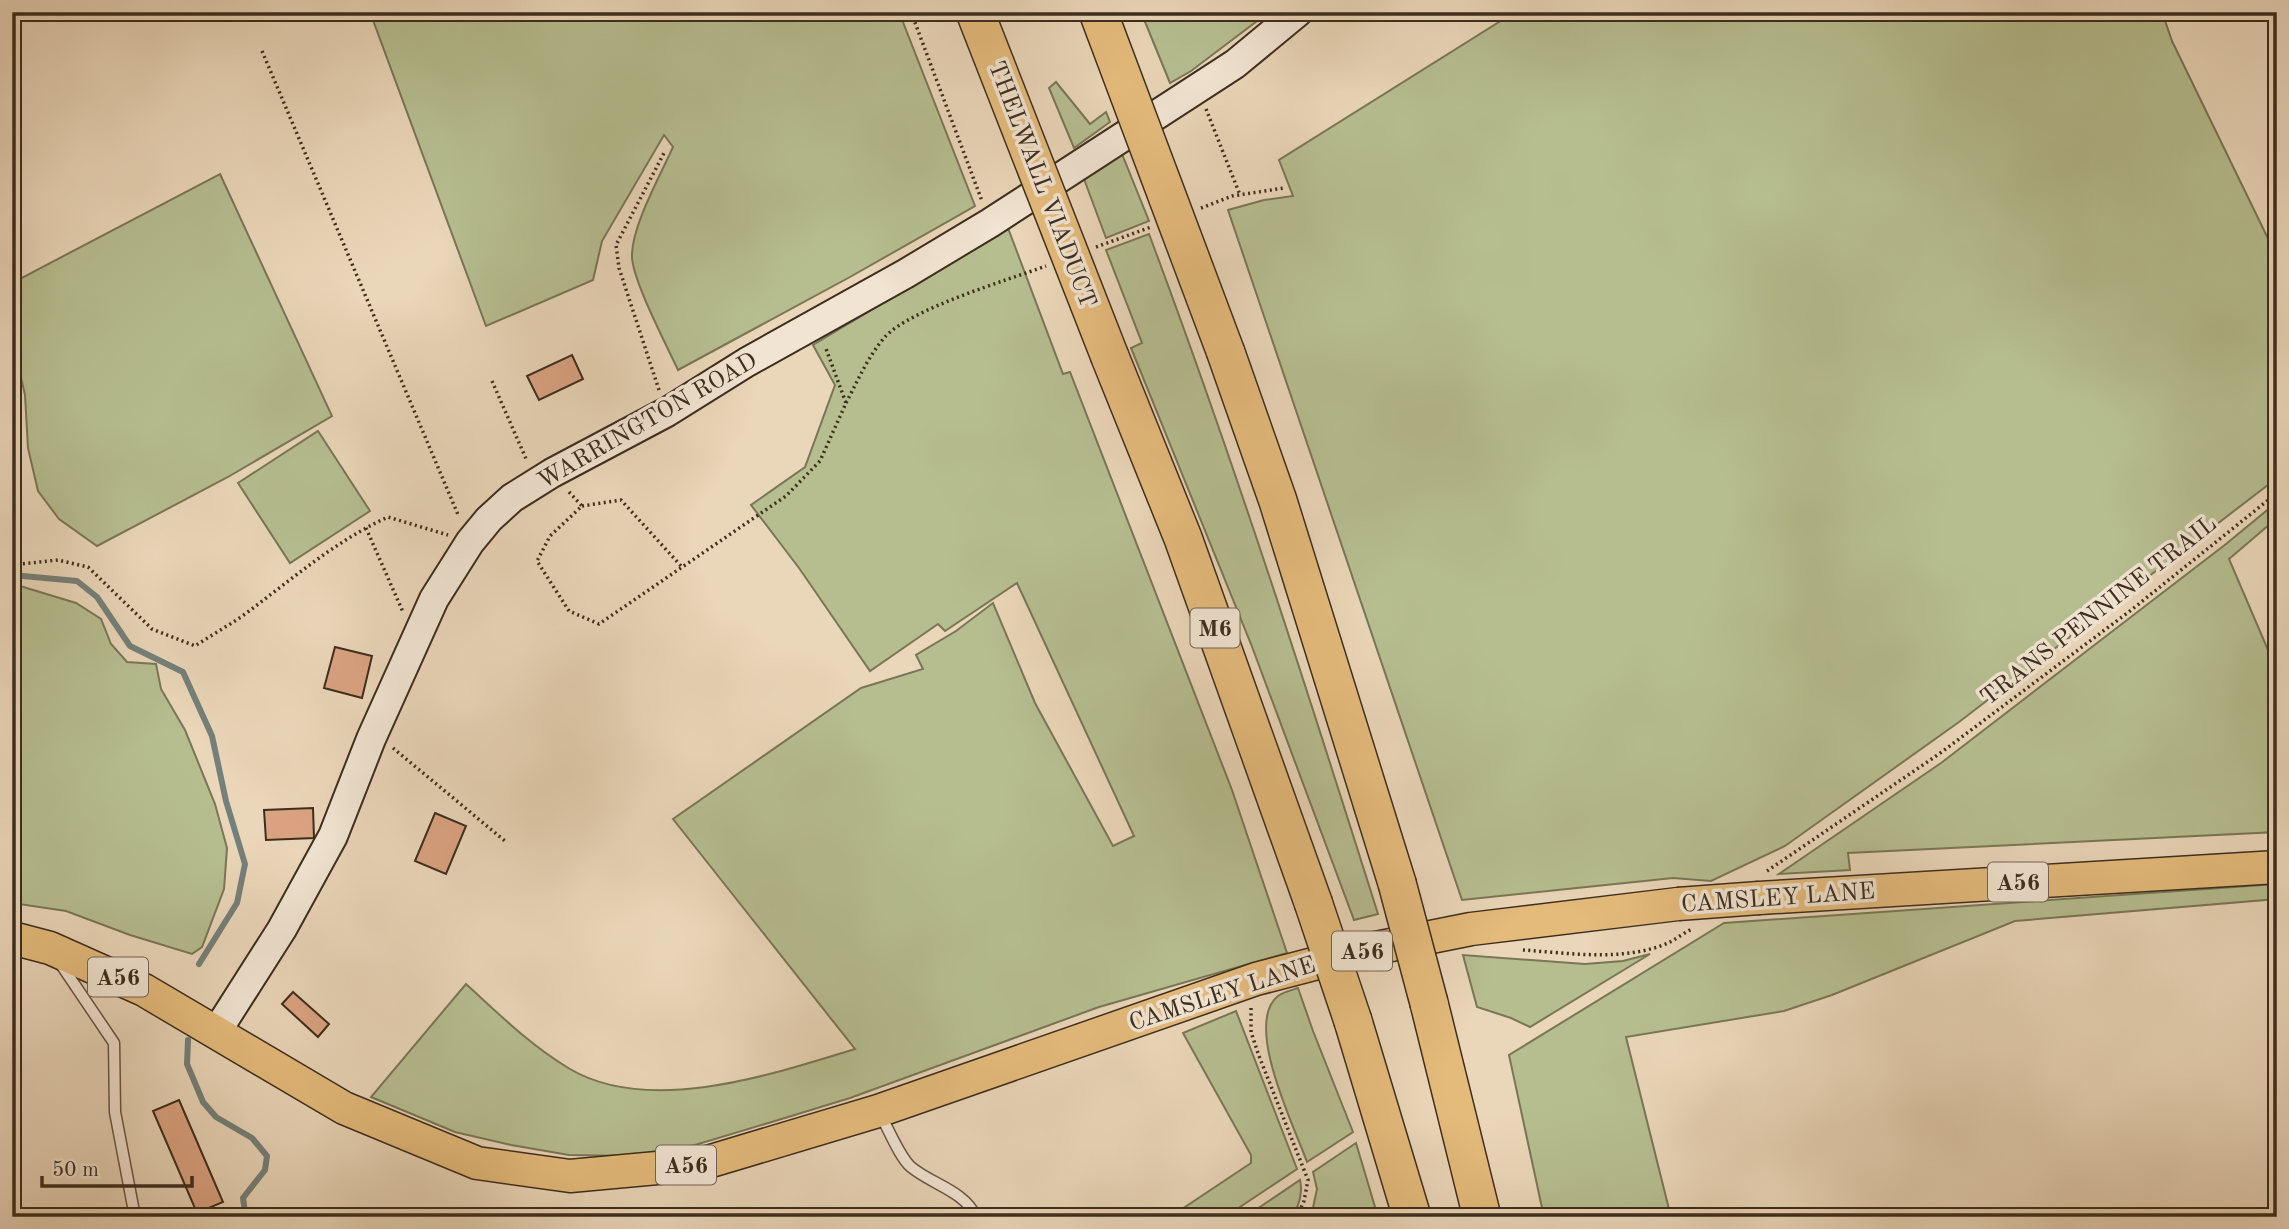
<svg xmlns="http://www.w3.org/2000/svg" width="2289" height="1229" font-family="'Old Standard TT',serif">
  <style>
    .green { fill: #b6be90; stroke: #7a7657; stroke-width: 2 }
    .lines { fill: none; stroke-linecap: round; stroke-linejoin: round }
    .stream { stroke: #75807a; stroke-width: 6 }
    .building { fill: #dba382; stroke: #3d2d1e; stroke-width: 2 }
    .lane-casing { stroke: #685745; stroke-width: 13 }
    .secondary-casing { stroke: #3d2d1e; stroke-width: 32 }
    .primary-casing { stroke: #3d2d1e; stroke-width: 35 }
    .highway-casing { stroke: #3d2d1e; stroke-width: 40 }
    .path { stroke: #3d2d1e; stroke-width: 3.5; stroke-dasharray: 2 3.5; stroke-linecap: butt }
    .lane { stroke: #f1e4d2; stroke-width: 10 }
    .secondary { stroke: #f1e4d2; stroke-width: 28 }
    .primary { stroke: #e5bb7c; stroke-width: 32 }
    .highway { stroke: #e5bb7c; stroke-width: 37 }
    .primary-bridge-casing { stroke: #3d2d1e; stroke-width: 35; stroke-linecap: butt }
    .highway-bridge-casing { stroke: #3d2d1e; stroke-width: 40; stroke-linecap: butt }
    .primary-bridge { stroke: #e5bb7c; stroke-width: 32 }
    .highway-bridge { stroke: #e5bb7c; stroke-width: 37 }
    .labels { text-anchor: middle; stroke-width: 7; stroke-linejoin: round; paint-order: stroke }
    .shield { fill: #f1e4d2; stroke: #736454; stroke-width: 2 }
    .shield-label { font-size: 23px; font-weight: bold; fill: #3d2d1e }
    .street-label { font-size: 24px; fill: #3d2d1e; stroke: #f1e4d2 }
  </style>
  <rect width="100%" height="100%" fill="#ead6b9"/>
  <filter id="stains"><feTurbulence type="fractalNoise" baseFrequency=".00286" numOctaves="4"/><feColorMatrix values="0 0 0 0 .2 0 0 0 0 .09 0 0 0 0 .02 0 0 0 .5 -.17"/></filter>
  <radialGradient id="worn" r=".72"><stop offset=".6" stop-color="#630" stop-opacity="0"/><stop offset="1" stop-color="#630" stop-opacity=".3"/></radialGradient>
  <g class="green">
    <path d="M370,12H899L975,206L850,277L678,370C667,346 630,276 632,254C633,224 660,176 673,147L664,135L602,241L593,280L486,326Z"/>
    <polygon points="1141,12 1269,12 1191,71 1170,83"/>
    <polygon points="1515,12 2162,12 2172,41 2277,257 2277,478 1959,722 1785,846 1711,881 1673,878 1462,900 1228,210 1264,200 1293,196 1279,160"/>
    <polygon points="1056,82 1090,124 1106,112 1110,122 1074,148 1049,88"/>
    <polygon points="1122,154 1149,221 1106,238 1084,179"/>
    <polygon points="220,174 332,416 228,477 97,546 59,519 38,491 28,448 25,395 12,339 12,283"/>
    <path d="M1008,228L1063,374L1070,372L1232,790L1287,953L1099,1007L850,1098L775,1121L695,1145L629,1156L569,1155L511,1145L455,1132L371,1097L466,984C499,1014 531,1046 570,1069C650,1116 773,1074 855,1049L673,819L861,688L923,669L916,655L956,631L993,603L1035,703L1113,846L1134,836L1017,583L945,631L938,624L870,671L799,568L751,505L805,467L835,385L813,345Z"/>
    <path d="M1149,234C1233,458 1306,686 1378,914L1354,920L1251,644L1131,348L1142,343L1106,250Z"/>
    <polygon points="318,431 370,511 290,563 238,483"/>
    <polygon points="2277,502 2277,518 2229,559 2277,671 2277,832 1848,853 1850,870 1779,874 1941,763 2226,544"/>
    <polygon points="20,586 76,603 101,619 111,644 127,662 156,664 161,689 185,730 215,804 227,848 224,889 202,947 192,954 130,935 66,911 12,903 12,587"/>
    <polygon points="2277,884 2277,899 2015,921 1832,995 1784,1011 1626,1037 1671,1217 1544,1217 1509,1055 1724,923"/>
    <polygon points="1650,954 1530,1027 1511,1018 1477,1007 1463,955 1585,964 1623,961"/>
    <path d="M1298,988L1313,1031L1353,1132L1307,1162C1295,1128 1243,1024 1278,996C1283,992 1292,990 1298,988Z"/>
    <polygon points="1236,1011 1297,1169 1225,1217 1170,1217 1251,1163 1251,1155 1183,1033"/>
    <polygon points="1356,1143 1378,1217 1311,1217 1317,1189 1313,1172"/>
    <path d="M1300,1180C1303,1193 1299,1204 1293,1217H1245Z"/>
  </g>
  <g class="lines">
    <g class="stream">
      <polyline points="12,575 77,581 97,597 130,646 183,672 212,736 226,801 245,864 237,903 199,964"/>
      <polyline points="188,1040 187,1064 203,1102 216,1117 252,1138 267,1156 265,1170 243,1198 245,1212 248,1217"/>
    </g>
  </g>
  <g class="building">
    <polygon points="572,355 583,379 539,400 527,376"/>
    <polygon points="335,647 372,656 362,698 324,688"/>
    <polygon points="313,808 314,838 266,840 264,810"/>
    <polygon points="435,813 466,826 446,874 415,861"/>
    <polygon points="293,992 329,1024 318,1037 282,1004"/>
    <polygon points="179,1100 223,1202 197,1213 153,1111"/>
  </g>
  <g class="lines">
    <defs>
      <g id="lane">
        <polyline points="60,963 114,1043 115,1112 135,1217"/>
        <path d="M880,1114C888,1128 900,1158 911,1167C931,1184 965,1191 976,1217"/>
      </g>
      <polyline id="secondary" points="217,1031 282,929 333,836 371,739 434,599 470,542 489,519 512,498 552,473 667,412 747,362 905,274 990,223 1235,64 1298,12"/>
      <g id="primary">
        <polyline points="1759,898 2277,867"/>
        <polyline points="12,938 50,948 144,990 344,1108 477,1163 570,1176 701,1164 878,1111 1256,979 1371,949 1471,929 1678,904"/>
      </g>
      <g id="highway">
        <polyline points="1226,353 1278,501 1397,883"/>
        <polyline points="1110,357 1183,538 1313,902"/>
        <polyline points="1429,1003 1482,1217"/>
        <polyline points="1353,1021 1412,1217"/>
      </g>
    </defs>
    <use href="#lane" class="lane-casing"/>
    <use href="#secondary" class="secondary-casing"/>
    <use href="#primary" class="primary-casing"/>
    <use href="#highway" class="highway-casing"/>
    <g class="path">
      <polyline points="911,12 982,201"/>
      <polyline points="262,51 459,517"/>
      <polyline points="1206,109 1240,195"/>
      <polyline points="1201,208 1232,196 1284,188"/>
      <polyline points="1096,247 1151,227"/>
      <polyline points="492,381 527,461"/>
      <polyline points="659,390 619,268 616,245 664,153"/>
      <path d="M846,403C858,380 868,357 884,338C909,309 1008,280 1046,266"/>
      <polyline points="569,492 582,506 550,536 537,561 569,611 599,624 786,496 820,461 846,403 825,346"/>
      <polyline points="582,506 621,500 682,567"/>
      <polyline points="366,528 403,612"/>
      <path d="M12,565L58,560L88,567L152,629L195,646C210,636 226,627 241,617C289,582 333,542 388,517L448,535"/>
      <polyline points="393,748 505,841"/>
      <polyline points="1767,871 1939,754 2130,611 2277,493"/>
      <path d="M1523,950C1569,953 1624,962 1668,943C1676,939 1684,933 1692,929"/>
      <polyline points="1251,1008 1251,1032 1259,1056 1308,1180 1304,1201 1297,1217"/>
    </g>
    <use href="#lane" class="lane"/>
    <use href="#secondary" class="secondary"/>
    <use href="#primary" class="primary"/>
    <use href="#highway" class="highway"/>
    <defs>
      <polyline id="primary-bridge" points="1678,904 1759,898"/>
      <g id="highway-bridge">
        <polyline points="975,12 1110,357"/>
        <polyline points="1098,12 1226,353"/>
        <polyline points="1397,883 1429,1003"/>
        <polyline points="1313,902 1353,1021"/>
      </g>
    </defs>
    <use href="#primary-bridge" class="primary-bridge-casing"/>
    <use href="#highway-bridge" class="highway-bridge-casing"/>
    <use href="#primary-bridge" class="primary-bridge"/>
    <use href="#highway-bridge" class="highway-bridge"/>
  </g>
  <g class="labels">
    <g class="shield">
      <rect x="1190.5" y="608.5" width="49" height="39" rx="5"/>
      <rect x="1988" y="862.5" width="60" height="39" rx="5"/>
      <rect x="1332" y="931.5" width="60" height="39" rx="5"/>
      <rect x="88" y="957.5" width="60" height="39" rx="5"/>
      <rect x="656" y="1145.5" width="60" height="39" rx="5"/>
    </g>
    <g class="shield-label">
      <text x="1215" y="636">M6</text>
      <text x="2018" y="890">A56</text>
      <text x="1362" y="959">A56</text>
      <text x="118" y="985">A56</text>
      <text x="686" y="1173">A56</text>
    </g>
    <g class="street-label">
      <text transform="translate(1043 184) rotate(69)" y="8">THELWALL VIADUCT</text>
      <text transform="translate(647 420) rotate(-30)" y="8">WARRINGTON ROAD</text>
      <text transform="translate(2098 610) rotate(-38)" y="8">TRANS PENNINE TRAIL</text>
      <text transform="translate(1778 897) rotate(-4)" y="8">CAMSLEY LANE</text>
      <text transform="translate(1222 993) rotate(-18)" y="8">CAMSLEY LANE</text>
    </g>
  </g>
  <rect width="2289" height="1229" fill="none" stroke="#ead6b9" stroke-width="42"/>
  <rect x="14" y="14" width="2261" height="1201" fill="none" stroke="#3d2d1e" stroke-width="3.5"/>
  <rect x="21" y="21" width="2247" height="1187" fill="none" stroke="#3d2d1e" stroke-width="2"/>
  <path d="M42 1176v10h150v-10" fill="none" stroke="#3d2d1e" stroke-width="3.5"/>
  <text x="52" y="1176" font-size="21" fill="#3d2d1e" stroke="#f1e4d2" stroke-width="5" paint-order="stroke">50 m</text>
  <rect width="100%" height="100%" filter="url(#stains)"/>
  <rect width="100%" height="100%" fill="url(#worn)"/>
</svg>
